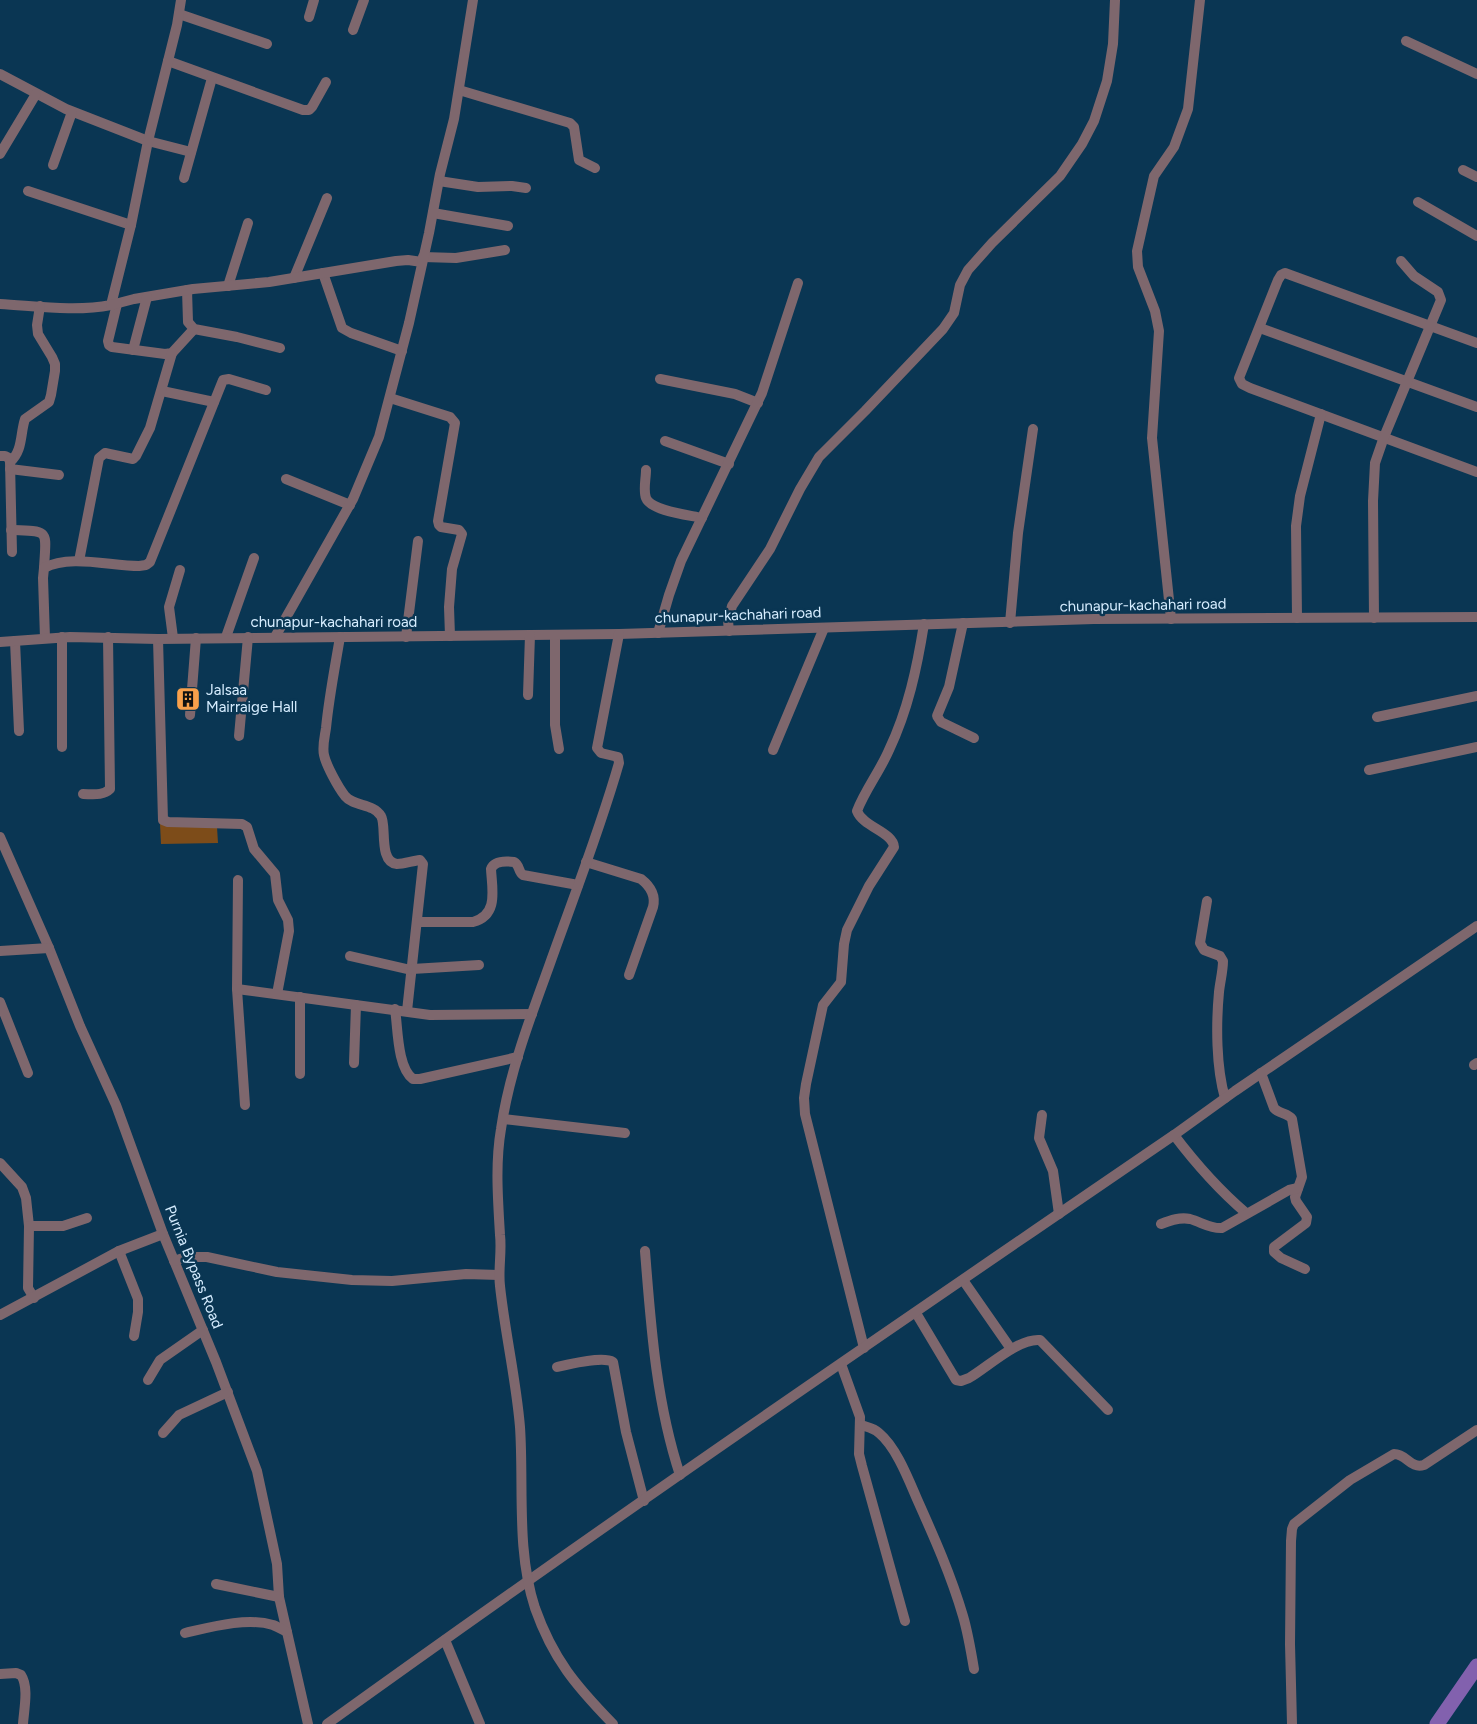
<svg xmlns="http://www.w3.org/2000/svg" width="1477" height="1724" font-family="Figtree,sans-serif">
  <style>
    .green { fill: #7d4c19 }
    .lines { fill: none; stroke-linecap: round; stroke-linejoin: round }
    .river { stroke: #8261ae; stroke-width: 15 }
    .street { stroke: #7e676d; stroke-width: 10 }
    .labels { text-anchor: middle; stroke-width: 5; stroke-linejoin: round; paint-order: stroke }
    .street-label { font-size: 15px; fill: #d6edff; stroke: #0a3653 }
    .poi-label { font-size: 15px; fill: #d6edff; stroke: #0a3653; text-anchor: start }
  </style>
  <rect width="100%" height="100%" fill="#0a3653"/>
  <polygon class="green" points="160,824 217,827 218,843 161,844"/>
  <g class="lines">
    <polyline class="river" points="1437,1724 1477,1666"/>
    <g class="street">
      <polyline points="179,14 267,44"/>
      <polyline points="309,17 314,0"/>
      <polyline points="353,30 364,0"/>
      <polyline points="1406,41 1477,74"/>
      <polyline points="168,61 303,110 309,110 312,107 326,82"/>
      <polyline points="0,74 66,109 148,141 191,152"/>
      <polyline points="459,90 570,123 574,127 579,160 595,168"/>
      <polyline points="0,154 36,94"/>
      <polyline points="53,165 72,112"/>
      <polyline points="1463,170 1477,177"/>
      <polyline points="184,178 212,78"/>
      <polyline points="439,181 478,187 512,186 526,188"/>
      <polyline points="28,191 131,225"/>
      <polyline points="1418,202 1477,236"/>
      <polyline points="433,213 508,226"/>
      <polyline points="423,257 456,258 505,250"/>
      <polyline points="323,273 342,328 351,333 402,351"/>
      <polyline points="294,278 327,198"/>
      <polyline points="228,286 248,223"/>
      <polyline points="187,290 188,322 194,329 237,337 280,348"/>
      <path d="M0,304C36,306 75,312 111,305L131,225L148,141L177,25L181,0"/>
      <polyline points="117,304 108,341 109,345 112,347 165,354 172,353 194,329"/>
      <polyline points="111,305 134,299 193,289 269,282 396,261 408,260 422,262"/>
      <polyline points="1260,328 1477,407"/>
      <polyline points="1477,343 1285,273 1281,275 1278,280 1239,378 1242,384 1250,388 1477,472"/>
      <polyline points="133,350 147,297"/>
      <polyline points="660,379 735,394 758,403"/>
      <polyline points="162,391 214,402"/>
      <polyline points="390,398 450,417 455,423 438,521 439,525 441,527 459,530 462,534 452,569 449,607 450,636"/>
      <polyline points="665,441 729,464"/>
      <polyline points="0,456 5,456 9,458 10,462 12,552"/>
      <path d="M10,462C23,451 20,434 25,419L49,402L51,395L55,371V364L52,357L38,334L37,325L40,306"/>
      <polyline points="10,469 59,475"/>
      <path d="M646,470C646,479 643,490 646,498C651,511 689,515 702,518"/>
      <polyline points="286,479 350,505"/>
      <path d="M11,530C51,531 46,530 44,568"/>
      <polyline points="79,561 99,458 105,453 133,459 136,456 150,428 172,353"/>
      <polyline points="1297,618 1296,526 1300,496 1321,414"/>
      <polyline points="1374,618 1373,501 1375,463 1384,437 1441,300 1438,292 1414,276 1401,261"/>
      <polyline points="1171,619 1152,438 1159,331 1155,311 1138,267 1137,251 1154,176 1174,147 1188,109 1200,0"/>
      <polyline points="963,623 949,687 937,716 941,722 974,738"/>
      <polyline points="1010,623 1018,533 1033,429"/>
      <polyline points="729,631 728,621 732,606 770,549 800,489 819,457 865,411 943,329 954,313 960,285 968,270 992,243 1060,176 1082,144 1094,121 1107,81 1113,44 1115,0"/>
      <polyline points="658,633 669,595 681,561 762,393 798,283"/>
      <polyline points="555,635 555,725 559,749"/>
      <polyline points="226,637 254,558"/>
      <polyline points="275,637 353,499 379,437 409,323 429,233 440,174 454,119 473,0"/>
      <path d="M340,637C335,667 329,697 326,728C325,736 322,746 324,755C326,765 338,787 345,796C354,807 373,803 381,816C387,825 378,862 397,864C404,864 412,861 420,860L423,864L407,1011"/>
      <polyline points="406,637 418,541"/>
      <path d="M45,638L43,578L44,568C70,554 110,566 139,566L146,565L150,562L223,380L229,379L266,390"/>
      <polyline points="173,638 169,607 180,570"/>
      <polyline points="158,639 163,820 168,822 242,824 247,827 254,849 275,874 278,900 288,920 289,931 277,994"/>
      <polyline points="15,641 19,731"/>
      <polyline points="0,642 70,637 158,639 619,634 1094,619 1477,617"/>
      <polyline points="528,695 530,635"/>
      <polyline points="190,715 196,638"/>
      <polyline points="1377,717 1477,696"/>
      <polyline points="239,736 248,637"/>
      <polyline points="62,747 62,637"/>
      <polyline points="773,750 824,628"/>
      <polyline points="1369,770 1477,747"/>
      <path d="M83,794C92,794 103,796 110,789L108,637"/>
      <polyline points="0,837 49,948 80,1026 116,1105 163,1234 216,1362 257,1471 277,1564 279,1597 308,1724"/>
      <path d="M586,862L641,879C650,886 656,895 653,907L629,975"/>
      <polyline points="238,880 237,989 245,1105"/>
      <path d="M1207,901L1200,943L1204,950L1220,956L1223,961C1223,971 1220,982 1219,992C1216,1024 1216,1067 1225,1098"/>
      <path d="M417,922H473C499,915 492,889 491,869C494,861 506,861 514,862C520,865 518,872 523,875L578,885"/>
      <polyline points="0,951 49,948"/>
      <polyline points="350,956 411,970"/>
      <polyline points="412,969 479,965"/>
      <polyline points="237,989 430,1015 532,1014"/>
      <polyline points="0,1002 28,1073"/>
      <path d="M395,1009C398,1028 397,1067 413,1079H420L518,1057"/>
      <polyline points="354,1063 356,1005"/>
      <polyline points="1474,1065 1477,1063"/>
      <path d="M1261,1073L1274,1108C1279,1114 1288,1113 1292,1119L1302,1177L1295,1197L1296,1201L1307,1217L1306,1223L1274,1247V1252L1281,1258L1305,1269"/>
      <polyline points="300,1074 300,997"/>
      <polyline points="1042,1115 1039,1138 1053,1171 1059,1214"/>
      <polyline points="503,1119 625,1133"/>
      <path d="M1174,1135C1196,1164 1219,1190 1246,1213"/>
      <polyline points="0,1163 22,1187 26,1198 29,1226 28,1288 34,1298"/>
      <path d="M1161,1224C1171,1220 1180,1217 1190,1219C1201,1222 1211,1229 1222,1228L1289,1190L1298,1188"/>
      <polyline points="29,1226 63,1226 87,1218"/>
      <polyline points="119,1251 138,1299 138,1312 134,1336"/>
      <path d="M645,1251C651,1327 656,1402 680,1475"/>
      <polyline points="174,1261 186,1257 207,1257 277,1272 352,1280 392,1281 466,1274 499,1275"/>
      <polyline points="963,1280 1011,1349"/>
      <path d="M916,1313L956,1380L961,1381L969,1378C988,1367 1018,1338 1040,1340L1108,1410"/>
      <polyline points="0,1315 119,1251 163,1234"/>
      <path d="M864,1348L805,1114L804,1098L806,1084L823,1005L841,982L844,944L847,930L869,886L894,847C893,832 863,827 857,811C865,790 880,771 889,750C908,710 917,668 924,624"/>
      <polyline points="841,1364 860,1417 859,1454 862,1466 905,1621"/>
      <path d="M557,1367C570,1364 603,1356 613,1362L626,1432L644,1501"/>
      <polyline points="148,1380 160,1360 203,1330"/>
      <path d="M861,1425C867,1427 874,1428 879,1433C896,1447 908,1478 917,1499C934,1537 951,1575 963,1616C968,1633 971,1651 974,1669"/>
      <polyline points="163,1433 179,1415 228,1392"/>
      <polyline points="216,1584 279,1597"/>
      <path d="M185,1633C211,1627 247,1617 273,1625C278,1627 283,1630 287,1632"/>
      <polyline points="445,1640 480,1724"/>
      <path d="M0,1674L16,1673L21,1675C29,1687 24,1709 23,1724"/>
      <path d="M327,1724C606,1523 890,1329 1174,1135L1235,1091L1477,926"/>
      <path d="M613,1724C576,1686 553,1659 535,1608C516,1550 524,1486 520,1427C516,1379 505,1333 500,1286C498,1269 502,1252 500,1235C498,1200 495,1164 501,1129C509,1074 529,1021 548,969C572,901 599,833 619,763L618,757L601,753L597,748L619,634"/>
      <path d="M1292,1724L1290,1644L1291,1541L1292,1529L1294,1524L1350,1480L1394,1454C1407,1454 1410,1469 1424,1465L1477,1430"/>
    </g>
  </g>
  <defs>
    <symbol id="building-square" viewBox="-11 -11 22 22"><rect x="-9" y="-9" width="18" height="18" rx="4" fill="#f8a04b" stroke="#0a3653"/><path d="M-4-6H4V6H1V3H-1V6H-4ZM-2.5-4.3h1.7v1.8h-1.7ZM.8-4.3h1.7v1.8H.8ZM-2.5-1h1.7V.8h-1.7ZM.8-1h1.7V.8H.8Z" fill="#111"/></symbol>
  </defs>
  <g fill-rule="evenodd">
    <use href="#building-square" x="174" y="685" width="28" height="28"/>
  </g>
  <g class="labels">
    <g class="street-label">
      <text transform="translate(1143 605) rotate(-1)" y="5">chunapur-kachahari road</text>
      <text transform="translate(738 615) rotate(-2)" y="5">chunapur-kachahari road</text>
      <text x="334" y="627">chunapur-kachahari road</text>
      <text transform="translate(194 1267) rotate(68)" y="5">Purnia Bypass Road</text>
    </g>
    <g class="poi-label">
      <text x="206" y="695">Jalsaa<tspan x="206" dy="17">Mairraige Hall</tspan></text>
    </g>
  </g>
</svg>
